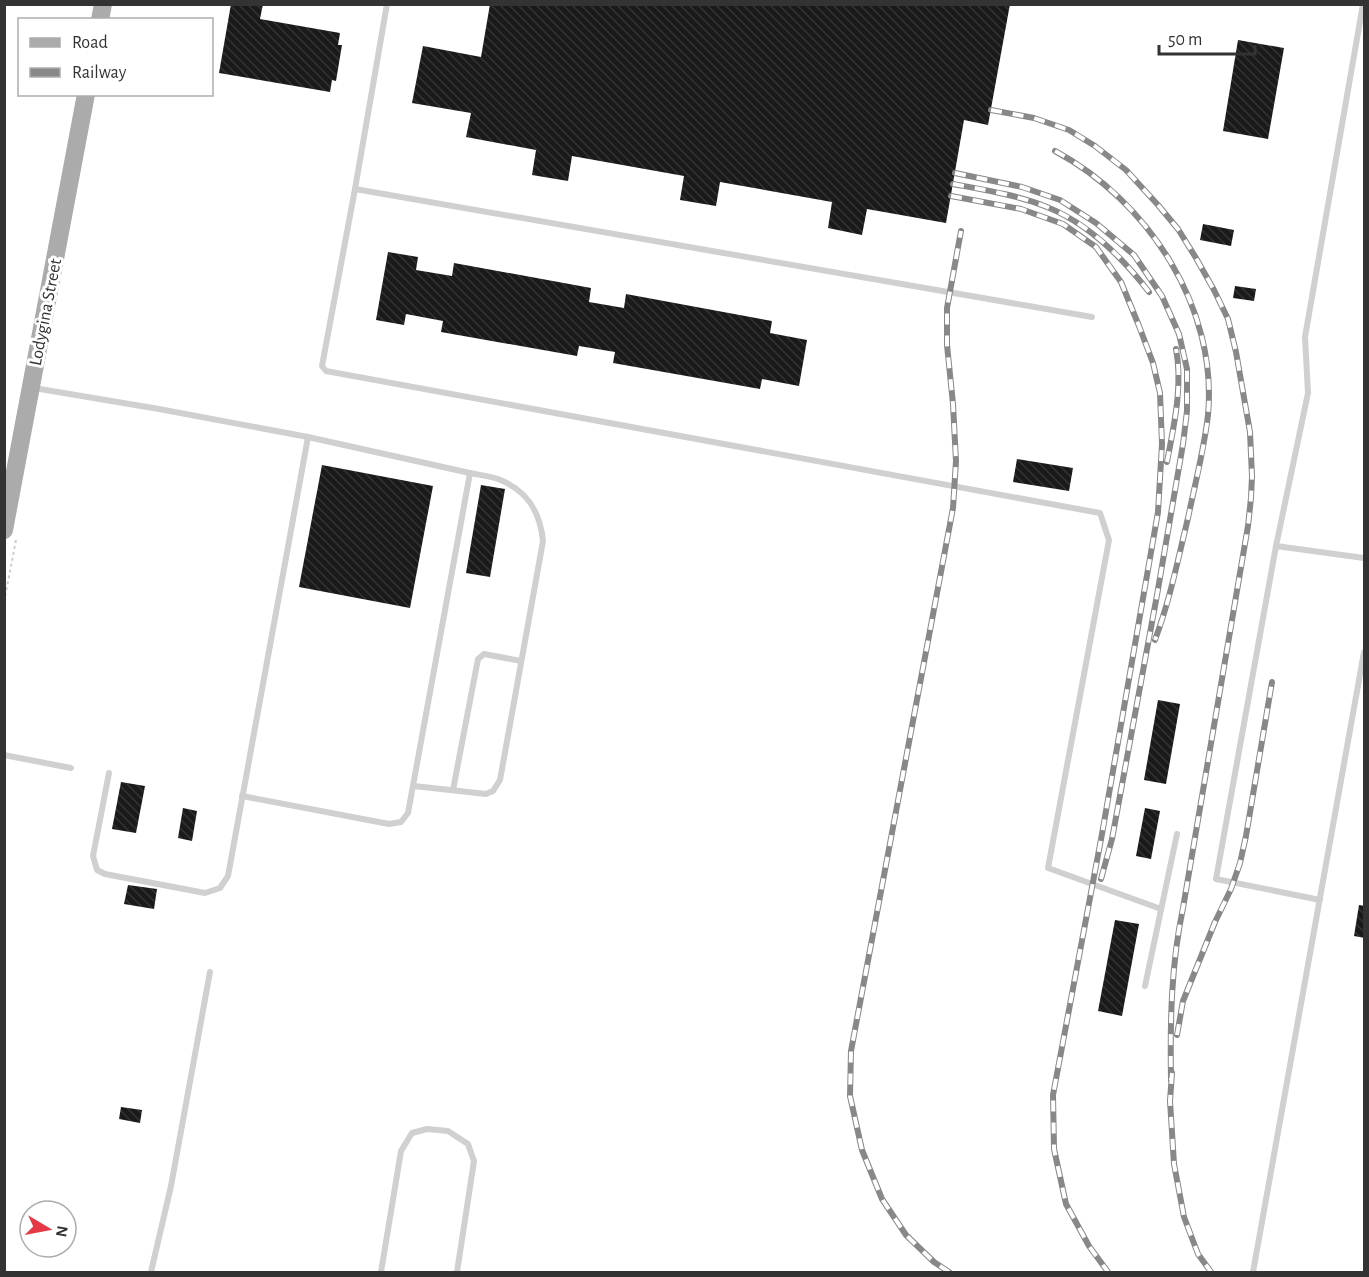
<svg xmlns="http://www.w3.org/2000/svg" width="1369" height="1277" font-family="'Alegreya Sans',sans-serif">
  <style>
    .building { fill: url(#building-back-hatch) }
    .lines { fill: none; stroke-linecap: round; stroke-linejoin: round }
    .path { stroke: #cdcdcd; stroke-width: 2; stroke-dasharray: 3 3; stroke-linecap: butt }
    .service { stroke: #d0d0d0; stroke-width: 6 }
    .primary { stroke: #ababab; stroke-width: 18 }
    .rail-casing { stroke: #888; stroke-width: 6 }
    .rail { stroke: #fff; stroke-width: 4; stroke-dasharray: 11; stroke-linecap: butt }
    .labels { text-anchor: middle; stroke-width: 6; stroke-linejoin: round; paint-order: stroke }
    .street-label { font-size: 18px; fill: #333; stroke: #fff }
  </style>
  <defs>
    <pattern id="building-back-hatch" width="6" height="6" patternUnits="userSpaceOnUse" patternTransform="scale(1.5)"><rect width="6" height="6" fill="#1a1a1a"/><path d="M-1 5l2 2M0 0l6 6M5-1l2 2" fill="none" stroke="#333"/></pattern>
  </defs>
  <rect width="100%" height="100%" fill="#fff"/>
  <g class="building">
    <polygon points="231,4 263,4 260,19 340,33 338,45 342,45 336,81 332,80 330,92 219,73"/>
    <polygon points="490,4 1010,4 988,125 964,120 946,223 867,209 862,235 828,228 832,202 720,182 716,206 680,200 684,176 572,156 568,181 532,175 536,150 466,137 471,113 412,103 423,46 481,57"/>
    <polygon points="1238,40 1284,48 1268,139 1223,131"/>
    <polygon points="1203,224 1234,230 1231,246 1200,240"/>
    <polygon points="388,252 418,257 416,270 452,276 454,263 591,288 589,302 624,308 626,294 772,321 770,333 807,340 799,386 762,379 760,389 613,363 615,352 579,346 577,356 441,332 443,321 406,314 404,325 376,320"/>
    <polygon points="1235,286 1256,289 1254,301 1233,298"/>
    <polygon points="1017,459 1073,468 1069,491 1013,482"/>
    <polygon points="322,465 433,486 410,608 299,587"/>
    <polygon points="481,485 505,489 490,577 466,573"/>
    <polygon points="1158,700 1180,704 1166,784 1144,780"/>
    <polygon points="121,782 145,786 136,833 112,829"/>
    <polygon points="183,808 197,811 192,841 178,838"/>
    <polygon points="1145,808 1160,811 1151,859 1136,856"/>
    <polygon points="128,885 157,889 154,909 124,904"/>
    <polygon points="1359,905 1365,906 1365,938 1354,936"/>
    <polygon points="1115,920 1139,924 1122,1016 1098,1011"/>
    <polygon points="121,1107 142,1110 140,1123 119,1119"/>
  </g>
  <g class="lines">
    <polyline class="path" points="4,602 16,540"/>
    <g class="service">
      <polyline points="387,4 355,189 322,366 326,371 1100,513 1109,540 1048,868 1161,909"/>
      <polyline points="355,189 1092,317"/>
      <polyline points="34,388 159,409 308,437 470,473 408,813 401,822 389,824 242,796"/>
      <polyline points="1276,546 1364,558"/>
      <polyline points="4,755 71,768"/>
      <polyline points="109,773 93,856 97,870 105,874 205,893 220,888 228,876 308,437"/>
      <path d="M414,786L486,794L493,791L500,780L543,541C540,511 527,490 498,479C489,476 479,475 470,473"/>
      <polyline points="453,790 478,659 484,654 521,661"/>
      <polyline points="1320,900 1216,879 1276,546 1308,393 1305,337 1363,4"/>
      <polyline points="1145,986 1177,834"/>
      <polyline points="151,1272 171,1186 210,972"/>
      <polyline points="381,1272 401,1151 412,1133 427,1129 448,1131 468,1144 474,1161 457,1272"/>
      <polyline points="1253,1272 1364,652"/>
    </g>
    <g class="primary">
      <polyline points="100,20 103,4"/>
      <polyline points="4,530 86,94"/>
    </g>
    <defs>
      <g id="rail">
        <path d="M991,110L1034,118L1069,130L1095,146L1126,170L1158,205L1178,229L1196,258L1214,290L1228,319L1236,352L1250,432L1252,476L1251,498L1248,526L1183,908C1171,965 1170,1022 1171,1080"/>
        <path d="M1055,151C1148,201 1218,307 1208,415C1204,450 1195,484 1188,518C1178,559 1170,600 1155,640"/>
        <polyline points="955,173 1022,187 1060,200 1096,223 1134,255 1162,296 1179,334 1187,369 1187,411 1183,444 1157,595 1112,839 1101,879"/>
        <path d="M953,184C985,190 1017,195 1047,207C1089,224 1122,257 1149,292"/>
        <polyline points="951,196 1021,209 1063,224 1096,247 1121,282 1139,326 1153,363 1160,393 1162,444 1158,512 1102,834 1053,1095 1054,1149 1066,1204 1089,1246 1108,1272"/>
        <path d="M1167,462C1174,425 1183,386 1176,349"/>
        <polyline points="1177,1035 1183,1001 1215,922 1231,889 1240,863 1246,836 1272,682"/>
        <polyline points="1172,1073 1170,1101 1174,1164 1184,1217 1198,1254 1211,1272"/>
        <polyline points="949,1272 934,1262 906,1235 882,1199 862,1150 850,1096 851,1051 953,508 956,461 953,404 947,345 947,308 961,231"/>
      </g>
    </defs>
    <use href="#rail" class="rail-casing"/>
    <use href="#rail" class="rail"/>
  </g>
  <g class="labels">
    <g class="street-label">
      <text transform="translate(45 312) rotate(-79)" y="6">Lodygina Street</text>
    </g>
  </g>
  <rect width="1369" height="1277" fill="none" stroke="#333333" stroke-width="12"/>
  <rect x="18" y="18" width="195" height="78" fill="#ffffff" stroke="#adadad" stroke-width="1.5"/>
  <rect x="30" y="38" width="30" height="9" fill="#ababab" stroke="#adadad" stroke-width="1.5"/>
  <text x="72" y="48" font-size="18" fill="#333333">Road</text>
  <rect x="30" y="68" width="30" height="9" fill="#888888" stroke="#adadad" stroke-width="1.5"/>
  <text x="72" y="78" font-size="18" fill="#333333">Railway</text>
  <g transform="translate(48 1229) rotate(100)"><circle r="28" fill="#ffffff" stroke="#adadad" stroke-width="1.5"/>
  <path d="M0-4.5L10 22L0 15L-10 22Z" fill="#e63946"/>
  <text y="-9" font-size="16" font-weight="bold" text-anchor="middle" fill="#333333">N</text>
  </g>
  <path d="M1159 45v9h96v-9" fill="none" stroke="#333333" stroke-width="3"/>
  <text x="1168" y="45" font-size="18" fill="#333333" stroke="#ffffff" stroke-width="4.5" paint-order="stroke">50 m</text>
</svg>
